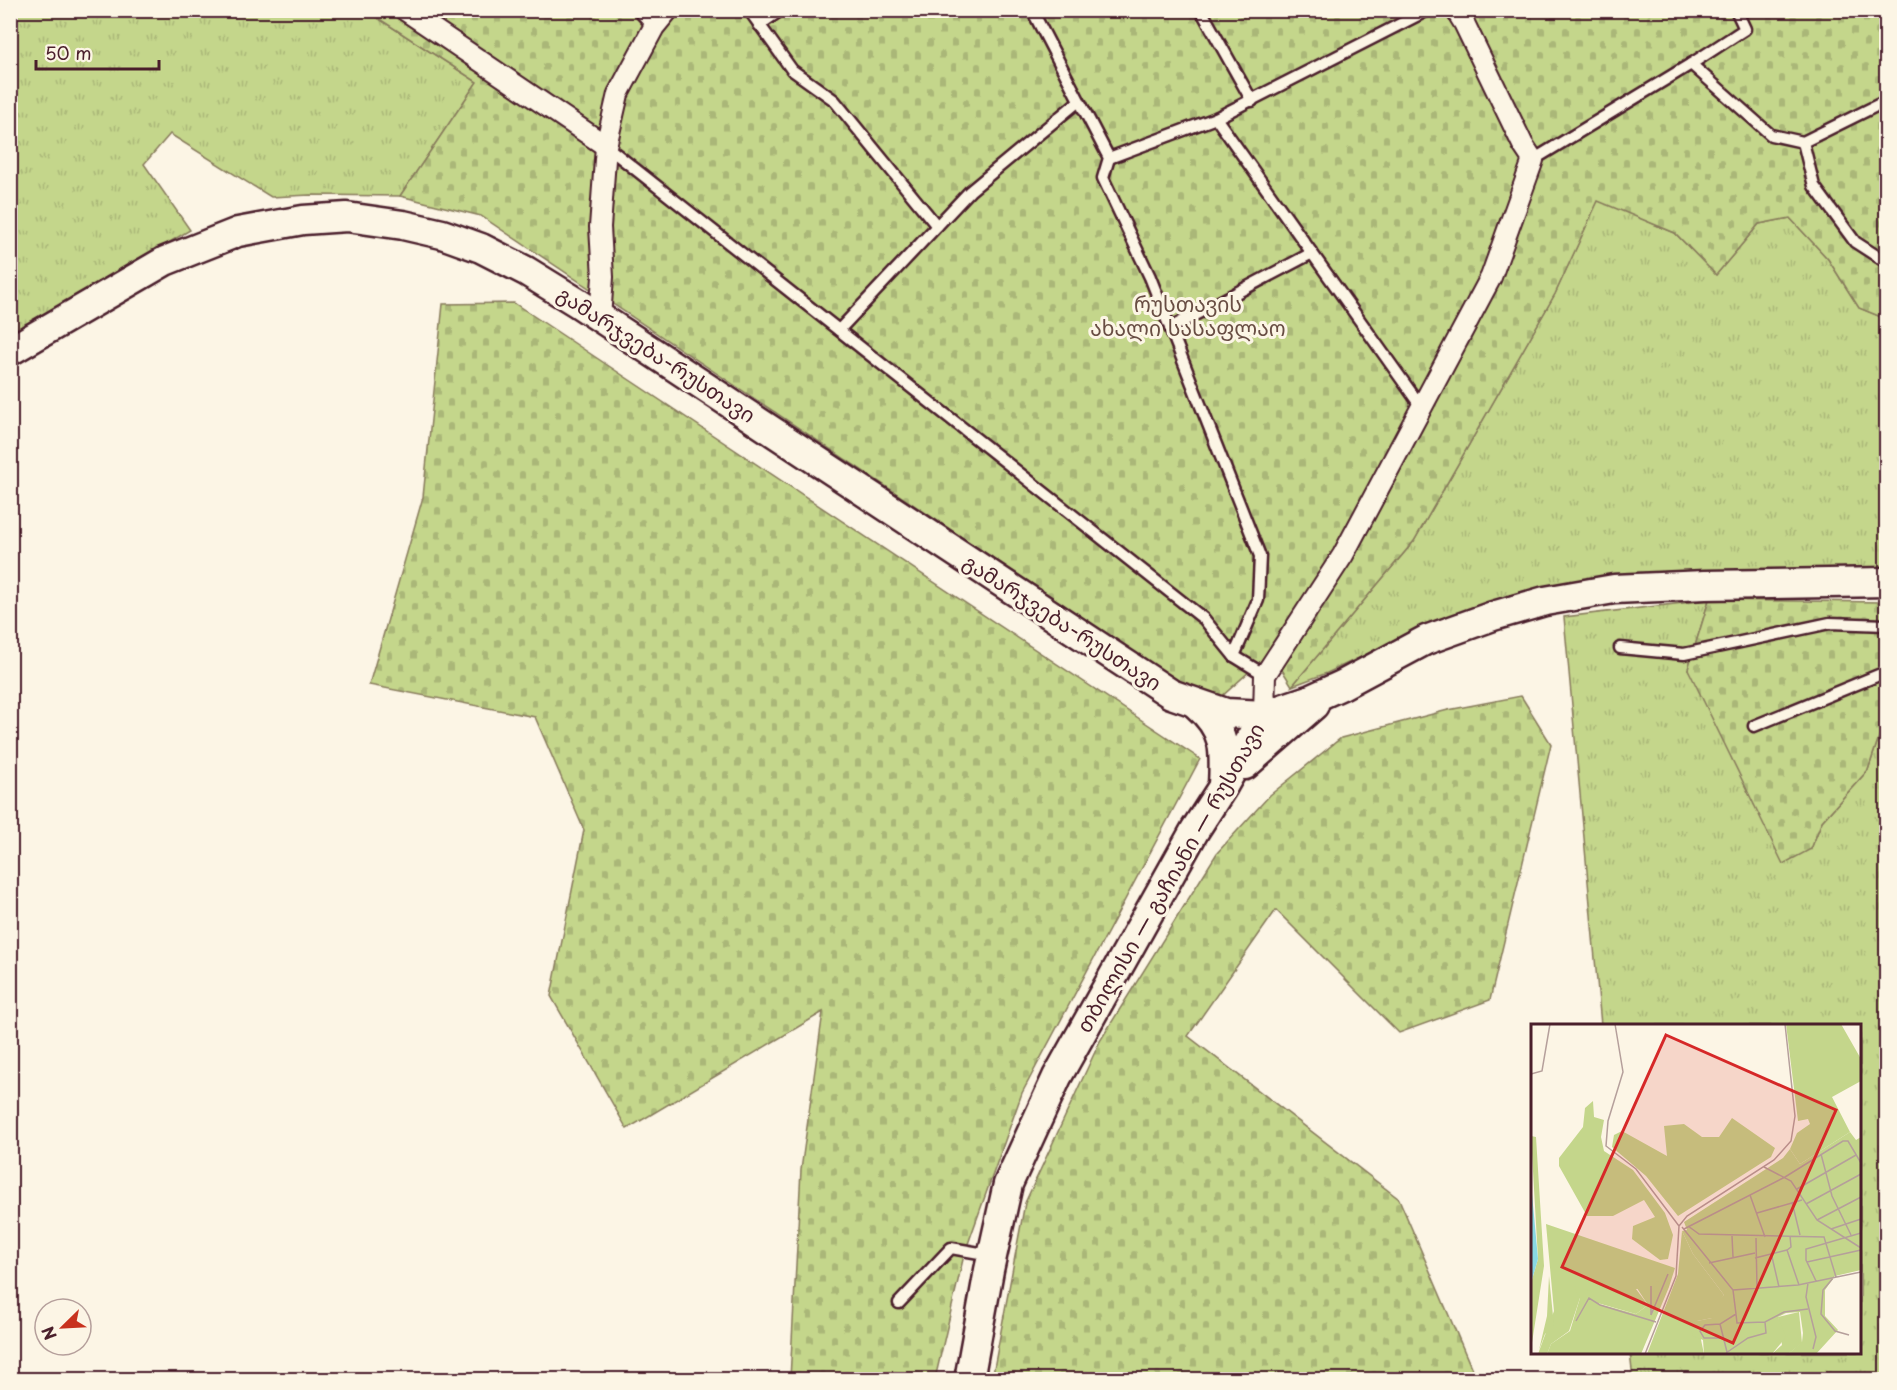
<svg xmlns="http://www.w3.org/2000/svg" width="1897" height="1390" font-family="'Playpen Sans','Noto Sans Georgian',sans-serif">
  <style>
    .grass { fill: url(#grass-tufts); stroke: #877a5b; stroke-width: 1.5 }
    .cemetery { fill: url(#cemetery-stones); stroke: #877a5b; stroke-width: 1.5 }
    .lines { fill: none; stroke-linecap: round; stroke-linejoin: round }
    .lane-casing { stroke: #4a1f2b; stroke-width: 15 }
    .street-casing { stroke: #4a1f2b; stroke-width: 24 }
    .secondary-casing { stroke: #4a1f2b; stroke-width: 33 }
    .lane { stroke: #fcf5e5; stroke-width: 10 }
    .street { stroke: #fcf5e5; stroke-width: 20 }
    .secondary { stroke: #fcf5e5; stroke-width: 28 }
    .labels { text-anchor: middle; stroke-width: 6; stroke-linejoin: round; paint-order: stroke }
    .park-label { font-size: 21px; fill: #684d43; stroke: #fcf5e5 }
    .street-label { font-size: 21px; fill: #4a1f2b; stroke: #fcf5e5 }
    .inset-road { fill: none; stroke: #b59f9b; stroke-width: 1.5 }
    .view { fill: #d62828; fill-opacity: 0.15; stroke: #d62828; stroke-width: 3 }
    .inset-edge { fill: none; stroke: #4a1f2b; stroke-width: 3 }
  </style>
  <defs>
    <pattern id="grass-tufts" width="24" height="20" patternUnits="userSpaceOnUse" patternTransform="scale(1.5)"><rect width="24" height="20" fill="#c4d68b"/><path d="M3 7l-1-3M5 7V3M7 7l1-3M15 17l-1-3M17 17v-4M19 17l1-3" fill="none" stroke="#aab778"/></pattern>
    <pattern id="cemetery-stones" width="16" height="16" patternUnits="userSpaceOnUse" patternTransform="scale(1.5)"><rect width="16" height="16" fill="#c4d68b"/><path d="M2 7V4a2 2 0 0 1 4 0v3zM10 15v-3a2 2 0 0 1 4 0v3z" fill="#aab778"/></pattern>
  </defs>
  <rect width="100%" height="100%" fill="#fcf5e5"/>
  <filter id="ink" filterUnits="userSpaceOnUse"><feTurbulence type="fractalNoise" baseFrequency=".0167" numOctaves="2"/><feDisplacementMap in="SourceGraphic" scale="12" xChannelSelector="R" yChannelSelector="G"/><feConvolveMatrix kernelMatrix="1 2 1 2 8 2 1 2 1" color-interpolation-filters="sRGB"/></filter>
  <g filter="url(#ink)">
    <g class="grass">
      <polygon points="10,11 367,11 477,82 400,196 310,195 271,197 170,134 144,164 190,230 11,336"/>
      <polygon points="1598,200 1675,233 1716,275 1759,224 1790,218 1828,259 1859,308 1886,319 1886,569 1797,570 1422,628 1327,673 1292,686 1414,541 1555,294"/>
      <polygon points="1709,600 1688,669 1811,849 1822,821 1868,770 1886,716 1886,1379 1633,1379 1630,1353 1860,1352 1860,1026 1601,1025 1564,617"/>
    </g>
    <g class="cemetery">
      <polygon points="367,11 1886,11 1886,319 1859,308 1828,259 1790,218 1759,224 1716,275 1675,233 1598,201 1555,294 1414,541 1292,686 1271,652 1220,698 1173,678 481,216 400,196 477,82"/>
      <polygon points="514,303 1200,759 1022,1093 964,1255 935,1379 790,1379 801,1170 823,1012 627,1129 551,996 584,830 535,717 369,685 423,497 443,304"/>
      <polygon points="1709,600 1886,602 1886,716 1868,770 1822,821 1811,849 1783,864 1688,669"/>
      <polygon points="1521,696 1551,744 1490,1000 1399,1033 1276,910 1188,1036 1399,1199 1474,1374 1470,1379 992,1379 1025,1203 1100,1041 1217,853 1270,795 1341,738 1448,710"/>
    </g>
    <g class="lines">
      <defs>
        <g id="lane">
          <polyline points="638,10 654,27"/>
          <polyline points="749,10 792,70 834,100 937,226"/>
          <polyline points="1032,10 1109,158 1103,178 1150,277 1260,556 1258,600 1234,656"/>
          <polyline points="1201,10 1252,101"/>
          <polyline points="759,25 781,10"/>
          <polyline points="1691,64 1745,29 1736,10"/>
          <polyline points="1216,118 1422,408"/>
          <polyline points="1803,142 1814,186 1855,242 1886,262"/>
          <polyline points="606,146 1204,619 1234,656 1265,675"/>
          <polyline points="1109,158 1216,118 1428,10"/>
          <polyline points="1533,160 1691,64 1771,135 1803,142 1886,101"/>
          <polyline points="1170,328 1312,253"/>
          <polyline points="839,330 970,191 1079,101"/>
          <polyline points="1620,648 1684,654 1830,623 1886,625"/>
          <polyline points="1754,726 1886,672"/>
          <polyline points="899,1303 951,1248 991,1255"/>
        </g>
        <g id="street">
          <polyline points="405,10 606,146"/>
          <polyline points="600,318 603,277 600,227 606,146 618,94 654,27 668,10"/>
          <polyline points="1264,715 1265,675 1343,555 1491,277 1533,160 1523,145 1464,23 1456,10"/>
        </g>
        <g id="secondary">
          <polyline points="10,351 165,261 238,232 303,220 347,217 403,225 442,234 481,248 526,271 578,303 1171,694 1226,713 1264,715 1311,699 1342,685 1426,640 1493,616 1545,601 1614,589 1705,585 1886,582"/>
          <path d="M1197,705C1226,730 1225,750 1223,786"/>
          <polyline points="1245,765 1314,705"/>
          <polyline points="969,1380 989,1270 1008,1184 1057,1077 1195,830 1222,788 1264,715"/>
        </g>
      </defs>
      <use href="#lane" class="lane-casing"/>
      <use href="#street" class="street-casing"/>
      <use href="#secondary" class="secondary-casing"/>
      <use href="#lane" class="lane"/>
      <use href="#street" class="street"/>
      <use href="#secondary" class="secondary"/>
    </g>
  </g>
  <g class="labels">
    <g class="park-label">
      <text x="1188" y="312">რუსთავის<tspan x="1188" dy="24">ახალი სასაფლაო</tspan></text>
    </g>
    <g class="street-label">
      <text transform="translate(656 355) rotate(33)" y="7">გამარჯვება-რუსთავი</text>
      <text transform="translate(1062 623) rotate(33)" y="7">გამარჯვება-რუსთავი</text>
      <text transform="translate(1171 878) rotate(-60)" y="7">თბილისი — გაჩიანი — რუსთავი</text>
    </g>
  </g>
  <g transform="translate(1531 1024)">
    <rect width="330" height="330" fill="#fcf5e5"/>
    <path d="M255,0H310L330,35V57L301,73L319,108L269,140L259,125L266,109L279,100L277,95L267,97ZM15,200L144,244L138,263L105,265L117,281L105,290L49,274L38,307L20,320L16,330H7L23,287ZM151,207L162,230L193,271L185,279L181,294L166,297L173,330H116L147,250ZM268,288L271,319L257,330H241L251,321L247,293Z" fill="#c4d68b"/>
    <path d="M0,112L5,113L13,242L0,325V259L7,235ZM18,252L23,302L14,310L8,326L16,292Z" fill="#c4d68b"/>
    <path d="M62,77L63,93L73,96L70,113L73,127L102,146L134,189L142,211L137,235L129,236L101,215L102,202L124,193L113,176L82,192H56L28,142V134L52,103L54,84ZM201,94L244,124L240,133L147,192L115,152L81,123L83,111L91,107L136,132L133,102L153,100L171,113H188ZM319,108L325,116L330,113V246L304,252L294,266V292L307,306L285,330H257L271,318L272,309L269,288L255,289L247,293L255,313L241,330H173L172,316L162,312L159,304L166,297L181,294L178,282L193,271L162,230L151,207L156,206L153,198L252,134L259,125L269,140ZM131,257L138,263L110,330H16L20,320L39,307L49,274L42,262L60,267L68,280L105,290L117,281L102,258Z" fill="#c4d68b"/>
    <path d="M0,159L7,235L0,259Z" fill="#88d8e3"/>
    <path class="inset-road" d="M84,0L92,48L77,97L75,122L105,145L148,202L145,252L114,330M0,50L11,47L19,0M290,130L301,172L320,211M233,143L260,157L286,196L330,224M266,165L325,131M219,171L234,213M261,178L269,211M275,180L330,150M226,189L271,176M286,196L330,173M148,202L156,192L243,136L260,117L264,92L254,0M157,202L168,210L293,213L305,253M151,203L202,266L205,290L189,300L196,328M153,205L254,153L312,117H317L330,139M300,205L330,195M201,212L202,233M225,214L226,264M256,226L268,261M241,233L248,263M224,234L256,226L260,223L259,212M276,238L330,226M178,239L224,229M303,253L292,266L290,290L304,307L318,311M285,257L275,236V225L330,209M277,259L275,273L285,313L282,325M202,266L267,261L330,248M205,290L206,299L234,298L253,288L277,285M120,291L137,250M120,291V262M45,297L58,274L69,281L125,298M189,300L174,301L169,307L173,314H190M195,329L217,314L235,309L234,298"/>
    <path class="view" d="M135,11L305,86L202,319L31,243Z"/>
    <rect width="330" height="330" class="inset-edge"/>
  </g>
  <rect width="1897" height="1390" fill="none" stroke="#fcf5e5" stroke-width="36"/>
  <rect x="18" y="18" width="1861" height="1354" fill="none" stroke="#4a1f2b" stroke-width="2" filter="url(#ink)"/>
  <g transform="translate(63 1327) rotate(246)"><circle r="28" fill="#fcf5e5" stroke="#b59f9b" stroke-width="1.5"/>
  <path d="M0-4.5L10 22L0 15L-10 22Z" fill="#c8321e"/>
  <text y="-9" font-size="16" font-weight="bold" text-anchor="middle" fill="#4a1f2b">N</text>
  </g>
  <path d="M36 60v9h123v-9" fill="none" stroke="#4a1f2b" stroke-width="3"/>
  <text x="45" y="60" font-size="18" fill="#4a1f2b" stroke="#fcf5e5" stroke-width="4.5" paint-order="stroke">50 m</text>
</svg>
